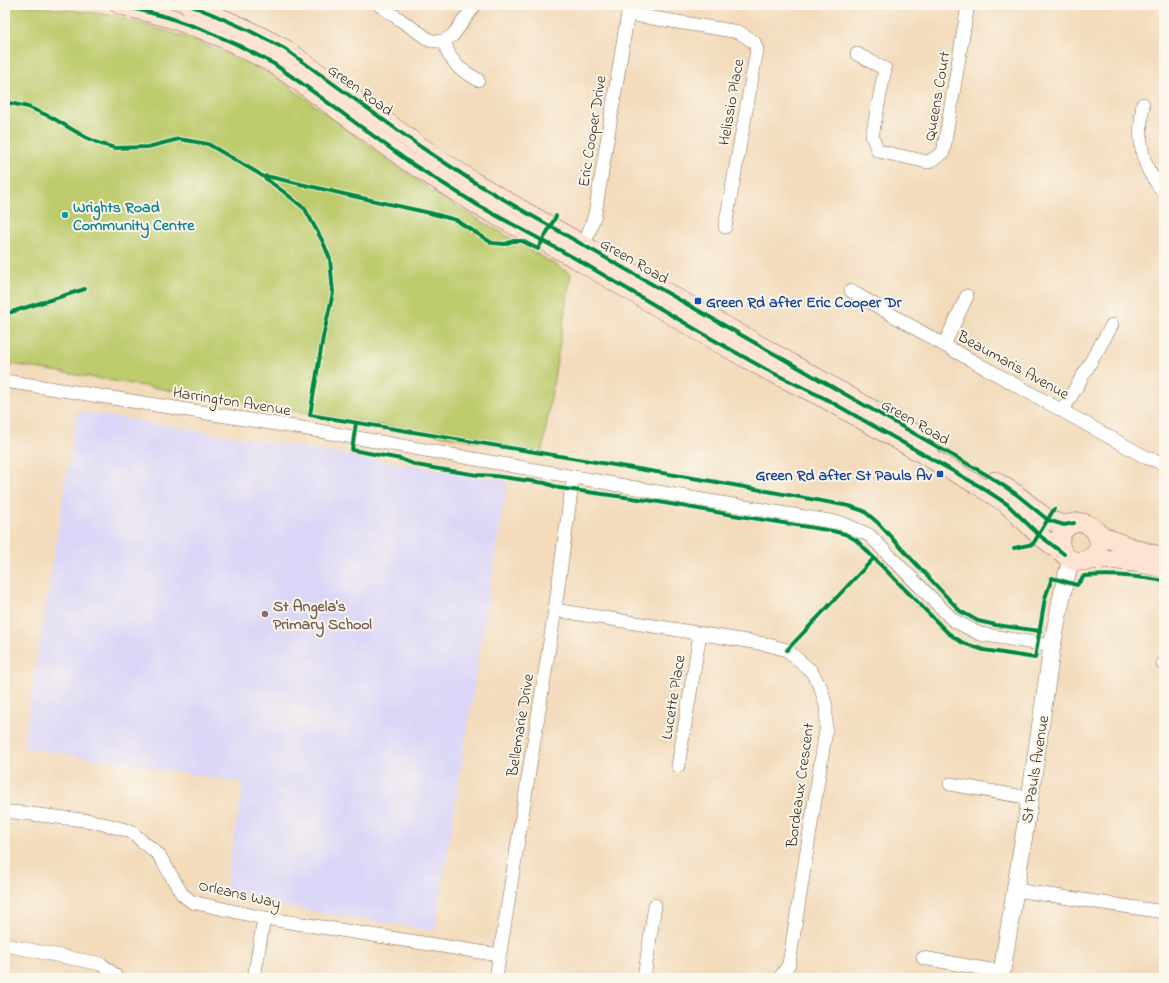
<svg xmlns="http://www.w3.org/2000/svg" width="1169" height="983" font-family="'Indie Flower',sans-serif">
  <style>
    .built { fill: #dbd6f7 }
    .green { fill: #becb6d; stroke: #7c7a46 }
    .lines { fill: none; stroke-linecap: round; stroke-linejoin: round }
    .minor-casing { stroke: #7b6855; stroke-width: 14 }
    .tertiary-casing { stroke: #7b6855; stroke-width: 18 }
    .secondary-casing { stroke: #7b6855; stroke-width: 20 }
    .minor { stroke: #fff; stroke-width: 13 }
    .tertiary { stroke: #fff; stroke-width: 17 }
    .secondary { stroke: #fee3d2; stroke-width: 19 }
    .cycleway-casing { stroke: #fbf7ec; stroke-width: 6 }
    .cycleway { stroke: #00873e; stroke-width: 4 }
    .culture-dot { fill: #0f9aa8; stroke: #fbf7ec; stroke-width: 1.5 }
    .transit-dot { fill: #1a4fb4; stroke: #fbf7ec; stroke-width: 1.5 }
    .education-dot { fill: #8d6e63; stroke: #fbf7ec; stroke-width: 1.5 }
    .labels { text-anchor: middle; stroke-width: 4; stroke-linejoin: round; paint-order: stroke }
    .street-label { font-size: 16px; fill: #3b2a1e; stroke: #fbf7ec }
    .culture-label { font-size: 16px; font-weight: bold; fill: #0d838f; stroke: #fbf7ec; text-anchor: start }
    .transit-label { font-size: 16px; font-weight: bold; fill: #164399; stroke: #fbf7ec; text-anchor: start }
    .education-label { font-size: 16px; font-weight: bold; fill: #785e54; stroke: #fbf7ec; text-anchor: start }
  </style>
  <rect width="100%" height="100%" fill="#fbf7ec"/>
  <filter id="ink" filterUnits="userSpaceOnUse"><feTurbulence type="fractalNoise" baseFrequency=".025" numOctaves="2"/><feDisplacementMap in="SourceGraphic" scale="8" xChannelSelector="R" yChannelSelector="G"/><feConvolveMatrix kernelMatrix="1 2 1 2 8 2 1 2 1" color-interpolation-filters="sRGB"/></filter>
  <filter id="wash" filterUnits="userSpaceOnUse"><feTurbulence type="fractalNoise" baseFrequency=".012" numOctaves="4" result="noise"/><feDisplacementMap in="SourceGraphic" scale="16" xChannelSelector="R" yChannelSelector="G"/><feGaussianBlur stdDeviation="0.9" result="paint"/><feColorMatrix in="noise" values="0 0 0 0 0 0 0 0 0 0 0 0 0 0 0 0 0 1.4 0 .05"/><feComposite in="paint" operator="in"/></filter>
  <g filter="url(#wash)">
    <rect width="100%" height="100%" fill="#f3dbbc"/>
    <polygon class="built" points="77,411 507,481 435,931 224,897 243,783 23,747"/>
    <polygon class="green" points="5,5 23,5 111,15 193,39 272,74 436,194 571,274 542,452 5,363"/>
  </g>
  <g filter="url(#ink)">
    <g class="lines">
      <defs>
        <g id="minor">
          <polyline points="379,5 431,41 444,41"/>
          <polyline points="628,14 739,32 754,42 757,50 725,227"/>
          <polyline points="444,41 449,55 459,68 478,80"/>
          <polyline points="444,41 453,35 475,5"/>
          <polyline points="857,54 885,69 872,136 878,151 928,162 943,153 968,5"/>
          <path d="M1143,104C1140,125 1138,149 1148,169C1151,176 1157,183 1161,189L1164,191"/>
          <polyline points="582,252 595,214 629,7"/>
          <polyline points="851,291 944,345 1147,458 1164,463"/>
          <polyline points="944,345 967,296"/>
          <polyline points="5,381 308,429 697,499 842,523 869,535 953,620 980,634 1052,646"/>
          <polyline points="1063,410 1112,325"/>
          <polyline points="555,610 765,644 787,650 811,671 821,688 826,707 826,730 789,964 780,978"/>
          <polyline points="1163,664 1164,664"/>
          <polyline points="678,766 700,634"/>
          <polyline points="950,784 1030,798"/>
          <polyline points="5,812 13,812 92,821 130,831 159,855 182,894 192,902 264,918 499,955"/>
          <polyline points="1015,890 1164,912"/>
          <polyline points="5,945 101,964 115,975"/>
          <polyline points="923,958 1002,972"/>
          <polyline points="254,978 264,918"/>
          <polyline points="496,978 555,610 573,477"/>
          <polyline points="644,978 655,905"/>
        </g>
        <polyline id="tertiary" points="1001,978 1030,798 1052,646 1065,581 1071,560"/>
        <g id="secondary">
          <polyline points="120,5 167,17 204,30 236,44 274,64 308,88 409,162 479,206 578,260 712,339 767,370 826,399 981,487 1007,504 1039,535 1064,554"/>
          <polyline points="189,5 212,14 248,30 285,49 421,147 474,182 527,213 931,443"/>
          <polyline points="995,481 1016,494 1048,520 1064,525 1074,523"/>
          <path d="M1093,529C1095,531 1097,534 1098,537C1105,559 1072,571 1062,551C1060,546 1059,541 1061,536C1064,527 1073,521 1083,523C1091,524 1096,532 1103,536C1122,545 1143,552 1164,557"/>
          <path d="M1085,561C1111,557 1137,562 1163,568"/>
        </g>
      </defs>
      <use href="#minor" class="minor-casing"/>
      <use href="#tertiary" class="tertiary-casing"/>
      <use href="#secondary" class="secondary-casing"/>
      <use href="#minor" class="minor"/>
      <use href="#tertiary" class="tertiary"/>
      <use href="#secondary" class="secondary"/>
      <defs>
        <g id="cycleway">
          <polyline points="120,5 167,17 204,30 236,44 274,64 308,88 409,162 479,206 578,260 712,339 767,370 826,399 981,487 1007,504 1039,535 1064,554"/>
          <polyline points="189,5 212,14 248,30 285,49 421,147 474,182 527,213 987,475 1016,494 1048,520 1064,525 1074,523"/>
          <polyline points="5,102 28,107 51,117 85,137 101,144 115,148 148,147 179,139 208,144 258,173 284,192 305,209 323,242 330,259 333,293 323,337 310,415 711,481 849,506 864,511 877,522 960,611 978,621 996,625 1040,631"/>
          <polyline points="266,176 348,195 430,213 456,220 492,243 505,244 513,241 522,241 538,249 556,216"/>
          <polyline points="5,314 85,289"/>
          <path d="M356,423L352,450L401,459L416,465L439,469L478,475L495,476L545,483L559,488L653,501L733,515L833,531L845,534L856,540L948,633L963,643L984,650L1035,658L1045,598L1052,578L1077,585L1084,576C1110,574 1138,576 1164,581"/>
          <polyline points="1014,548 1033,544 1054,509"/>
          <polyline points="787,650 874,558"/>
        </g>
      </defs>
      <use href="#cycleway" class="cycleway-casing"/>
      <use href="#cycleway" class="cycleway"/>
    </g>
  </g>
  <circle class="culture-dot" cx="65" cy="215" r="4"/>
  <g class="transit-dot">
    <rect x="694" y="297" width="8" height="8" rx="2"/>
    <rect x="936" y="470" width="8" height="8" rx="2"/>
  </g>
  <circle class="education-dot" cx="265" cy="614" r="4"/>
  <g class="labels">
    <g class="street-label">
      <text transform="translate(361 89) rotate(36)" y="6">Green Road</text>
      <text transform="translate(936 96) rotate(-80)" y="6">Queens Court</text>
      <text transform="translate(730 102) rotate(-80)" y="6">Helissio Place</text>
      <text transform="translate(591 131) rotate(-81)" y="6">Eric Cooper Drive</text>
      <text transform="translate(635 260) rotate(30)" y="6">Green Road</text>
      <text transform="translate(1014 364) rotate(29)" y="6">Beaumaris Avenue</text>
      <text transform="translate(232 400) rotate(9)" y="6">Harrington Avenue</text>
      <text transform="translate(916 421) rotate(30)" y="6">Green Road</text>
      <text transform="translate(672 697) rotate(-81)" y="6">Lucette Place</text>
      <text transform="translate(519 725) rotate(-81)" y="6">Bellemarie Drive</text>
      <text transform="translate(1034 769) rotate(-81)" y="6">St Pauls Avenue</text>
      <text transform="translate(799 785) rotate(-82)" y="6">Bordeaux Crescent</text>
      <text transform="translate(240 893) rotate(13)" y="6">Orleans Way</text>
    </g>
    <g class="culture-label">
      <text x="73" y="212">Wrights Road<tspan x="73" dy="18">Community Centre</tspan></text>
    </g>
    <g class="transit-label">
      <text x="706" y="307">Green Rd after Eric Cooper Dr</text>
      <text x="932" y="480" text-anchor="end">Green Rd after St Pauls Av</text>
    </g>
    <g class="education-label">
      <text x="273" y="611">St Angela's<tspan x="273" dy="18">Primary School</tspan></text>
    </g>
  </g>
  <rect width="1169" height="983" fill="none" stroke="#fbf7ec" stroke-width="20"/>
</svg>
